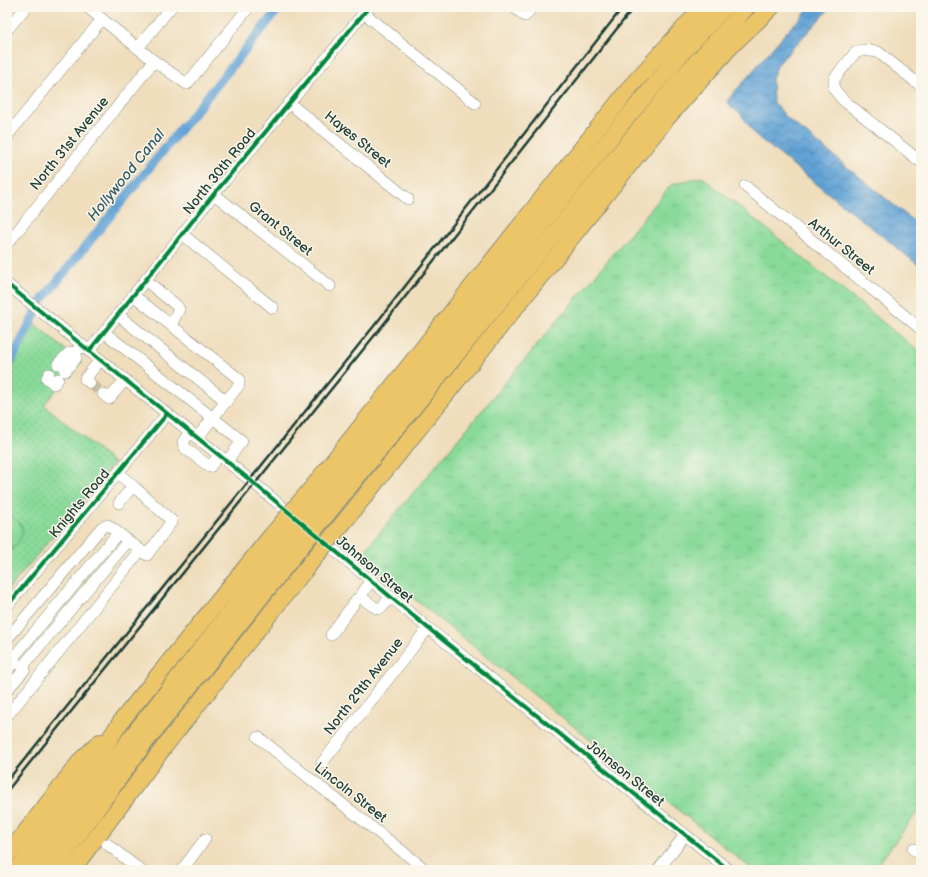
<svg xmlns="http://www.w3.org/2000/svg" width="928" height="877" font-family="'Balsamiq Sans',sans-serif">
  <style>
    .grass { fill: url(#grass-tufts); stroke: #548c67 }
    .park { fill: url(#park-dots); stroke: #548c67 }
    .garden { fill: #89da9a; stroke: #548c67 }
    .water { fill: url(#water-waves); stroke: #407084 }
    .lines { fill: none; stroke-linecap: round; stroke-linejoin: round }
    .canal { stroke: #61a2d5; stroke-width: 9 }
    .minor-tunnel { stroke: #c5bda1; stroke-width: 11; stroke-dasharray: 11 5.5; stroke-linecap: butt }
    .minor-casing { stroke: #878d78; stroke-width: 12 }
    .highway-casing { stroke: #878d78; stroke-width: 18 }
    .minor { stroke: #fff; stroke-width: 11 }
    .highway { stroke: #edc569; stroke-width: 16 }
    .rail { stroke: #1f3d34; stroke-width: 2.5 }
    .highway-bridge-casing { stroke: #878d78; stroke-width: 18; stroke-linecap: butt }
    .highway-bridge { stroke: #edc569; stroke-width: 16 }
    .cycleway-casing { stroke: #fbf7ec; stroke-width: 6 }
    .cycleway { stroke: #00873e; stroke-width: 4 }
    .labels { text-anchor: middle; stroke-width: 3; stroke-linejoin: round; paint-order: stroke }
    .street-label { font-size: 14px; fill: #1f3d34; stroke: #fbf7ec }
    .water-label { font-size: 15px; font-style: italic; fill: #335b64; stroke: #fbf7ec }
  </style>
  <defs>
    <pattern id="grass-tufts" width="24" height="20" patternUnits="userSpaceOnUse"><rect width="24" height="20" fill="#89da9a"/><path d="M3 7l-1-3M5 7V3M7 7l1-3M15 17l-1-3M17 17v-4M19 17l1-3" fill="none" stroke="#76bc85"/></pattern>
    <pattern id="park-dots" width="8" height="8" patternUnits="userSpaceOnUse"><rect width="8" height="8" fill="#89da9a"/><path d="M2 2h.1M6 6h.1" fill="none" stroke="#76bc85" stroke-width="1.8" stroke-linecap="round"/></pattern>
    <pattern id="water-waves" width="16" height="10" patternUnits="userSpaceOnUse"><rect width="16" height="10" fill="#61a2d5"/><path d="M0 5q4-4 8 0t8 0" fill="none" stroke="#4f85ae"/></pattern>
  </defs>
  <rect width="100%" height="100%" fill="#fbf7ec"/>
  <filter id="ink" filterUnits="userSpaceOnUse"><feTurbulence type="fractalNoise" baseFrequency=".025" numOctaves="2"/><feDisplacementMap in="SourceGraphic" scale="8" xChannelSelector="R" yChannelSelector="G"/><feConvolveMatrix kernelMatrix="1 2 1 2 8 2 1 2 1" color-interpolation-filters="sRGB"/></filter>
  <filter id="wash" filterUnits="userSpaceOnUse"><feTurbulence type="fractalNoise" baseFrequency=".012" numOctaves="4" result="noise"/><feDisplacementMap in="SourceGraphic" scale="16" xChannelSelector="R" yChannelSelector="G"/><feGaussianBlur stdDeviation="0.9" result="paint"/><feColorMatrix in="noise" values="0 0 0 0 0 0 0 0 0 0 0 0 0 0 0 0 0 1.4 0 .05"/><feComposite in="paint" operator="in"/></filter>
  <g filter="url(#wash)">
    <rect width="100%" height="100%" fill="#efddbc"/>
    <polygon class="grass" points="702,177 921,353 921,807 874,870 753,870 362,557 371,543 672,184"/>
    <polygon class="park" points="30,320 79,361 44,405 114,463 7,591 7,380 19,354 25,329"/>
    <path class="garden" d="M7,513C11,515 14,518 17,521C31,533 15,545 7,554Z"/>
    <polygon class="water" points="811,7 831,7 778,64 772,79 773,101 787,118 921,227 921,267 755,135 740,113 732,108 727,101 787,31"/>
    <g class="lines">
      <polyline class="canal" points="7,369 42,300 280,7"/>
    </g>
  </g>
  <g filter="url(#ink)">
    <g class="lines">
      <polyline class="minor-tunnel" points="90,383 103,394"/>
      <defs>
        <g id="minor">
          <polyline points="87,7 154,61 187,84 249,7"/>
          <polyline points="514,7 525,16 532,7"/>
          <polyline points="364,13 475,103"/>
          <polyline points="7,30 26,7"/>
          <polyline points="138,48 171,7"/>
          <polyline points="921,86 878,52 863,50 855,53 834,79 834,89 843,100 921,162"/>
          <polyline points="289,103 408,199"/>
          <polyline points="7,136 102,19"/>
          <polyline points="745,186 921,329"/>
          <polyline points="214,194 330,286"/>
          <polyline points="182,234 273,308"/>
          <polyline points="7,244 154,61"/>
          <polyline points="145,280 176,305 179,309 171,325"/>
          <polyline points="7,284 93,354 250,480 428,628 729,870"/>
          <polyline points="133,295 239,379 239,385 197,438"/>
          <polyline points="118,315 226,401"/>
          <polyline points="104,332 242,441 227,461"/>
          <polyline points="89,351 214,194 369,7"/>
          <polyline points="58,364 69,353 76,352"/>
          <polyline points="65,371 76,358 76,352 82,345"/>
          <polyline points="49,374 47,378 54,384 58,379"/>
          <polyline points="90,383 85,379 100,360"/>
          <polyline points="103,394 109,399 125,380"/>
          <polyline points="190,432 183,442 185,448 210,467 219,455"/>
          <polyline points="118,473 133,486 119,503"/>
          <polyline points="362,598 362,594 371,580"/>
          <polyline points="7,606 167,414"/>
          <polyline points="331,635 357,599 362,598 373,606 378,609 382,607 391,597"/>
          <polyline points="7,639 102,527 108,525 147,555 172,521 133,486"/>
          <polyline points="12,659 118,533"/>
          <polyline points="22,667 128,541"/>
          <polyline points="7,670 15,661"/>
          <polyline points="7,690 25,669"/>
          <polyline points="7,716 140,551"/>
          <polyline points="258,737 313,781 426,870"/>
          <polyline points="322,763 428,628"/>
          <polyline points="107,844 140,870"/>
          <polyline points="913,849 921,855"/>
          <polyline points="182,870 205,839"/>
          <polyline points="658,870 685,835"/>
        </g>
        <g id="highway">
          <polyline points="311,489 632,85 703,7"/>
          <polyline points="321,499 624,121 681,54 725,7"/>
          <polyline points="332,508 630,140 679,81 747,7"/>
          <polyline points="348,517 667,118 732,45 772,7"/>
          <polyline points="7,856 82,759 100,742"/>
          <polyline points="17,870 89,770 122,720 271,536"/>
          <polyline points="36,870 83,801 136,731 283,545"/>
          <polyline points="53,870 65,853 143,745 295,554"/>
          <polyline points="72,870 164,747 304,571"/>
        </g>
      </defs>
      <use href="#minor" class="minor-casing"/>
      <use href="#highway" class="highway-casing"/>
      <use href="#minor" class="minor"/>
      <use href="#highway" class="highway"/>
      <g class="rail">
        <polyline points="7,781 378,321 623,7"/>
        <polyline points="7,791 383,325 634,7"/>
      </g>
      <defs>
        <g id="highway-bridge">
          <polyline points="271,536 311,489"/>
          <polyline points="283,545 321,499"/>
          <polyline points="295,554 332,508"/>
          <polyline points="304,571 348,517"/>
        </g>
      </defs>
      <use href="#highway-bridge" class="highway-bridge-casing"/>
      <use href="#highway-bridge" class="highway-bridge"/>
      <defs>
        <g id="cycleway">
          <polyline points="7,284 93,354 250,480 428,628 729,870"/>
          <polyline points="89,351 214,194 369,7"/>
          <polyline points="7,606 167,414"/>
        </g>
      </defs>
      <use href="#cycleway" class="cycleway-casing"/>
      <use href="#cycleway" class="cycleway"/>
    </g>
  </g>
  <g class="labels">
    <g class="street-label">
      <text transform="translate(358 139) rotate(39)" y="5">Hayes Street</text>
      <text transform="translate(69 143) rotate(-51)" y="5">North 31st Avenue</text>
      <text transform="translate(219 171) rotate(-51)" y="5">North 30th Road</text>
      <text transform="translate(281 228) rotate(39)" y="5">Grant Street</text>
      <text transform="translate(842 246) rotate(39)" y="5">Arthur Street</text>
      <text transform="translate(79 503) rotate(-50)" y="5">Knights Road</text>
      <text transform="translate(375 569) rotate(40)" y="5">Johnson Street</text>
      <text transform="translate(363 686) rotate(-52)" y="5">North 29th Avenue</text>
      <text transform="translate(626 773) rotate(39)" y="5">Johnson Street</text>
      <text transform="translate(351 792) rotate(38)" y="5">Lincoln Street</text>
    </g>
    <g class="water-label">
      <text transform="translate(126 175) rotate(-51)" y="5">Hollywood Canal</text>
    </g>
  </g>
  <rect width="928" height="877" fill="none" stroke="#fbf7ec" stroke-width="24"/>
</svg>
